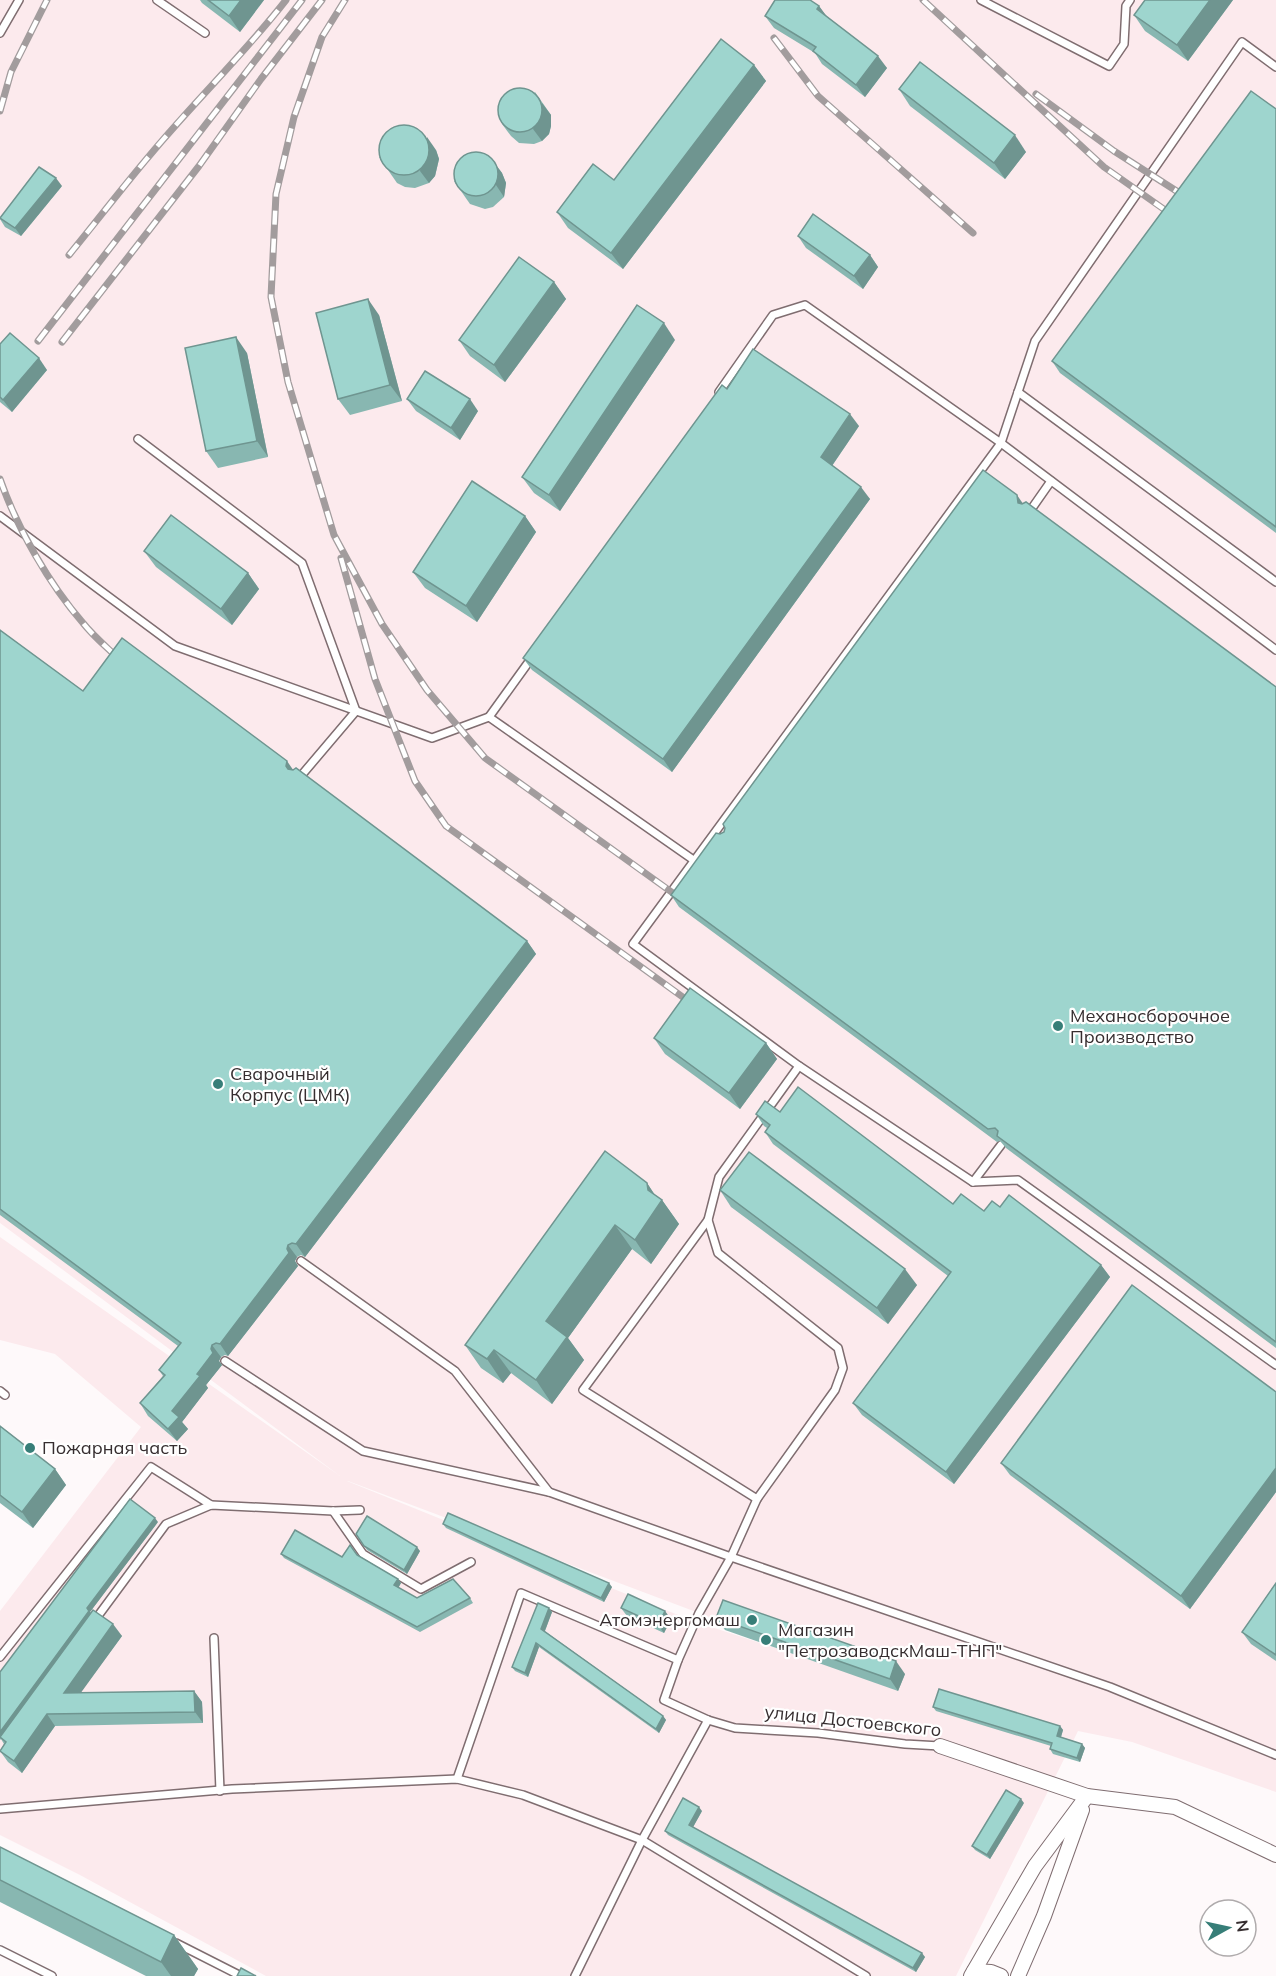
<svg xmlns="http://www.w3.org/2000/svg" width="1276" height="1976" font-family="Mulish,sans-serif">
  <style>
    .built { fill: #fceaed; fill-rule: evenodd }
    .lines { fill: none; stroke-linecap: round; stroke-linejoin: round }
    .service-casing { stroke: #7f6d70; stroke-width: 10 }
    .minor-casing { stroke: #7f6d70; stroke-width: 16 }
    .service { stroke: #fff; stroke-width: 7 }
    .minor { stroke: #fff; stroke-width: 14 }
    .rail-casing { stroke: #a29c9d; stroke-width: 7 }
    .rail { stroke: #fff; stroke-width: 4.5; stroke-dasharray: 14; stroke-linecap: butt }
    .wall { fill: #88b7b1 }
    .shaded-wall { fill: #6f9590 }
    .building { fill: #9ed5ce; stroke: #6f9590; stroke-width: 1.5 }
    .poi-dot { fill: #377e78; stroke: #fff; stroke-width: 2 }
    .labels { text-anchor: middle; stroke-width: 4.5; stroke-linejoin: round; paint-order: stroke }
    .poi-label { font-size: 18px; fill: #362e30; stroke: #fff; text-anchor: start }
    .street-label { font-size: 18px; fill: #362e30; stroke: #fff }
  </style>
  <rect width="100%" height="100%" fill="#fef9fa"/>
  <path class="built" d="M0,0H1276V1792L1132,1742L1078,1731L956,1976H266L80,1875L0,1835V1611L141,1427L55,1354L0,1340V1237L340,1476L0,1223ZM347,1481H348L901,1689L693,1621Z"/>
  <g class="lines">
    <defs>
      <g id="service">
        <polyline points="157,0 205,33"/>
        <polyline points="981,0 1109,66 1124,44 1126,6 1130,0"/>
        <polyline points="0,33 19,0"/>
        <polyline points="1276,67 1242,42 1035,341 1001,443 633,944 799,1066 973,1182 1018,1180 1276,1365"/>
        <polyline points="719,392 773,315 805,305 1001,443 1276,650"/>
        <polyline points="1018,392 1276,582"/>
        <polyline points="138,439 302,563 356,711 300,777"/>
        <polyline points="1030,511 1051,481"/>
        <polyline points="0,516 175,646 432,738 489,717 695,861"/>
        <polyline points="489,717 533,656"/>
        <polyline points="973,1182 1001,1145"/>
        <polyline points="708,1220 583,1390 757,1499"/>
        <polyline points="301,1261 455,1371 549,1492 731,1557 1110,1687 1276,1755"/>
        <polyline points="225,1361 363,1451 549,1492"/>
        <polyline points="0,1391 5,1395"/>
        <polyline points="333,1511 363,1554 421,1589 471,1562"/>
        <polyline points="95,1620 166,1524 211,1505 333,1511 360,1510"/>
        <polyline points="214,1638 220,1791"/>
        <polyline points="0,1657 151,1467 211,1505"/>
        <polyline points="678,1660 699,1613 731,1557 757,1499 835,1390 843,1368 838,1348 718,1253 708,1220 719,1177 799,1066"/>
        <polyline points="457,1779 521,1593 678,1660 664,1700 708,1720 735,1728 818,1733 905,1744 940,1746"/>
        <polyline points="0,1809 232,1789 457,1779 523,1795 642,1840 866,1976"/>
        <polyline points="176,1943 241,1976"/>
        <polyline points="0,1950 52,1976"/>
        <polyline points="575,1976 642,1840 708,1720"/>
      </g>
      <g id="minor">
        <polyline points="940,1746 1087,1796 1175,1807 1276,1855"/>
        <polyline points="974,1971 991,1972 1001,1976"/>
        <polyline points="971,1976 1035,1866 1087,1796"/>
        <polyline points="1018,1976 1044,1916 1082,1810"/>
      </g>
    </defs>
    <use href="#service" class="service-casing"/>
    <use href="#minor" class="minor-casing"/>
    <use href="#service" class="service"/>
    <use href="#minor" class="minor"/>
    <defs>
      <g id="rail">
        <polyline points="345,0 322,37 294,117 276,194 271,297 288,382 334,535 382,624 427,690 485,758 684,901"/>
        <polyline points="923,0 1104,167 1175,217"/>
        <polyline points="774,38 818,96 973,233"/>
        <polyline points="1036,94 1114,151 1189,199"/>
        <polyline points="0,111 11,72 47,0"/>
        <path d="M69,255C96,222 122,188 150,155C194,102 244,54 286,0"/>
        <polyline points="38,341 302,0"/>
        <polyline points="62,342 199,166 261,79 322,0"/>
        <path d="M0,479C17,528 49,584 83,623C94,637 109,649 122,662"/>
        <polyline points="341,558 375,679 415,781 446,826 691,1003"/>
      </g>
    </defs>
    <use href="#rail" class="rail-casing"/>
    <use href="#rail" class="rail"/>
  </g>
  <g class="wall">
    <polygon points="200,0 264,0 240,32 202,3"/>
    <polygon points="1233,0 1188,61 1145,31 1134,15"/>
    <polygon points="819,6 826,16 887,68 865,97 822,64 815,53 774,28 765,16"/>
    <polygon points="754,65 766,81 623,269 568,228 557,212 614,180"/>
    <polygon points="899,89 1026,152 1005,179 910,106"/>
    <polygon points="535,92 551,115 551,126 549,134 542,141 534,144 519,143 511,136 502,124"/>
    <polygon points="1276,109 1276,533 1060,373 1052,361"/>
    <polygon points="436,150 439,159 435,176 429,183 415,188 405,187 397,183 379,157"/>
    <polygon points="493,161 502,173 506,183 504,197 493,207 485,209 470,204 454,181"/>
    <polygon points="62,186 21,236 5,227 0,219"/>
    <polygon points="798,236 870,255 878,267 863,289 806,248"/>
    <polygon points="554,282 566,299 505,382 470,356 459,340"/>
    <polygon points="379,315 402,401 350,415 338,399"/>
    <polygon points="675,340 560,511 534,493 522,477"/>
    <polygon points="0,344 47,370 12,412 0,402"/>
    <polygon points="247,353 268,457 218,468 206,451"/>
    <polygon points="727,389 859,426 832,466 870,499 672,772 532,670 523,658"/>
    <polygon points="407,399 478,411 460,440 416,411"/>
    <polygon points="1023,504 1276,687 1276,1348 1006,1148 1000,1141 997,1142 679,907 671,895 720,834 724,832"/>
    <polygon points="525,516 536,532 477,622 425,588 413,572"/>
    <polygon points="144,551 248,573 259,589 232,625 156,567"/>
    <polygon points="0,630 83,691 293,770 527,941 536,954 305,1257 301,1255 297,1257 295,1261 298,1266 228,1356 225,1355 221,1357 219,1361 222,1365 206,1385 208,1388 182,1422 188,1429 177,1441 148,1416 140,1403 163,1376 159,1370 178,1346 0,1215"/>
    <polygon points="654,1038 766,1043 777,1059 740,1109 665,1054"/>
    <polygon points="780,1112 953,1204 984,1211 1000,1207 1101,1265 1110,1277 954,1484 862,1415 853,1403 948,1276 773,1144 765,1132 767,1128 764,1126 756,1114"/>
    <polygon points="647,1183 655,1195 662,1200 679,1224 651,1264 632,1249 568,1338 584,1360 552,1404 511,1373 503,1383 481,1368 465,1345"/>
    <polygon points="720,1190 917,1285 888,1324 731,1207"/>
    <polygon points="1276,1392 1276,1492 1190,1609 1010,1475 1001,1463"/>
    <polygon points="0,1426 55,1469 66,1485 33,1528 0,1503"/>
    <polygon points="158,1522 90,1612 122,1636 80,1693 194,1691 202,1702 203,1723 55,1726 22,1773 8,1762 0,1751 4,1744 1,1739 0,1740 0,1672"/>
    <polygon points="443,1524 612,1587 604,1602 446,1528"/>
    <polygon points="356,1534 420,1551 407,1574 367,1550"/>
    <polygon points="281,1554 342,1557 357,1555 398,1579 401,1583 398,1588 417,1598 470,1598 473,1603 420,1632 284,1558"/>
    <polygon points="1276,1583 1276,1661 1251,1644 1242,1632"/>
    <polygon points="549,1608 552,1612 545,1631 663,1716 666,1720 659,1733 539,1647 528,1677 515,1671 512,1667"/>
    <polygon points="621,1608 671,1619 664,1633 627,1616"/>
    <polygon points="716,1618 905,1674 898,1691 725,1630"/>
    <polygon points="933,1707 1060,1726 1063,1730 1061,1737 1082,1744 1085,1748 1080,1762 1053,1754 1050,1749 1051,1746 936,1711"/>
    <polygon points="1024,1803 990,1859 975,1850 972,1846"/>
    <polygon points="702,1811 693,1827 925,1957 916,1972 668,1835 665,1831"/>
    <polygon points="0,1847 174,1935 198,1969 194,1976 146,1976 0,1902"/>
  </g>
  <g class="shaded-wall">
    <polygon points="241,0 264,0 240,32 229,16"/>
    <polygon points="1210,0 1233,0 1188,61 1177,45"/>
    <polygon points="819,6 828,18 817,9"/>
    <polygon points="878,56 887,68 865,97 856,85"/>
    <polygon points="754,65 766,81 623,269 611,253"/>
    <polygon points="542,103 551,115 551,126 549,134 542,141 533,129"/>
    <polygon points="1015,135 1026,152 1005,179 994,163"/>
    <polygon points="427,137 436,150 439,159 435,176 429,183 420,171"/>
    <polygon points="493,161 502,173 506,183 504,197 496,185"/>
    <polygon points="56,178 62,186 21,236 15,228"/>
    <polygon points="870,255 878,267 863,289 854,276"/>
    <polygon points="554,282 566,299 505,382 494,365"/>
    <polygon points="368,299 379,315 402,401 390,385"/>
    <polygon points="664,323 675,340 560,511 549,495"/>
    <polygon points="236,337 247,353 268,457 257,441"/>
    <polygon points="39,358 47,370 12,412 3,400"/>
    <polygon points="470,399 478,411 460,440 451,428"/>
    <polygon points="850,414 859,426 829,470 821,457"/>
    <polygon points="861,487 870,499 672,772 663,759"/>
    <polygon points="1017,495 1026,508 1018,503"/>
    <polygon points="525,516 536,532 477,622 466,606"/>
    <polygon points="248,573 259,589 232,625 221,609"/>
    <polygon points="287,761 296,774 295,778 286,766"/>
    <polygon points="527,941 536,954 305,1257 296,1244"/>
    <polygon points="766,1043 777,1059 740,1109 729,1093"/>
    <polygon points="647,1183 660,1203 662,1200 679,1224 651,1264 635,1240 648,1190"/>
    <polygon points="615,1225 632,1249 568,1338 584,1360 552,1404 536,1380 546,1321"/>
    <polygon points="288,1245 297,1257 295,1261 298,1266 228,1356 220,1344"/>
    <polygon points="1101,1265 1110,1277 954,1484 946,1472"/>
    <polygon points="905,1269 917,1285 888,1324 877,1308"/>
    <polygon points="212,1345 221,1357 219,1361 222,1365 206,1385 208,1388 182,1422 188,1429 177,1441 168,1429 172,1411 197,1374"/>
    <polygon points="494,1350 511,1373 503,1383 487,1359"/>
    <polygon points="1276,1468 1276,1492 1190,1609 1181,1596"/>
    <polygon points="55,1469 66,1485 33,1528 22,1512"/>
    <polygon points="155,1518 158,1522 90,1612 92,1615 0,1737 0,1732 87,1608"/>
    <polygon points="417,1547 420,1551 407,1574 404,1570"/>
    <polygon points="398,1579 401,1583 397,1590 394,1585"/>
    <polygon points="609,1583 612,1587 604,1602 601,1598"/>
    <polygon points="549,1608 552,1612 544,1633 541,1629"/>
    <polygon points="665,1611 671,1619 664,1633 658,1625"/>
    <polygon points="113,1624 122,1636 72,1705 64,1693"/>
    <polygon points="536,1643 539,1647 528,1677 525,1673"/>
    <polygon points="896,1661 905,1674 898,1691 890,1679"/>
    <polygon points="194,1691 202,1702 203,1723 195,1712"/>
    <polygon points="47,1714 55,1726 22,1773 14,1761"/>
    <polygon points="663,1716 666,1720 659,1733 656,1729"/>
    <polygon points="1060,1726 1063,1730 1060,1740 1057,1736"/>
    <polygon points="1082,1744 1085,1748 1080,1762 1077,1758"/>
    <polygon points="1021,1799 1024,1803 990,1859 987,1855"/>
    <polygon points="699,1807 702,1811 692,1829 689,1825"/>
    <polygon points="174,1935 198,1969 194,1976 171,1976 161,1962"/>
    <polygon points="922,1953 925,1957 916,1972 913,1968"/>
  </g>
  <g class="building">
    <polygon points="208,0 241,0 229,16"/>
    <polygon points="775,0 810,0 819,6 817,9 878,56 856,85 813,51 816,47 765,16"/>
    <polygon points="1145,0 1210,0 1177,45 1134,15"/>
    <polygon points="721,39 754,65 611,253 557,212 593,164 614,180"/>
    <polygon points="920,62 1015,135 994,163 899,89"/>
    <circle cx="520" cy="110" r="22"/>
    <polygon points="1251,91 1276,109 1276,527 1052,361"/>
    <circle cx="404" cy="150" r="25"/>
    <circle cx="476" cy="174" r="22"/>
    <polygon points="39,167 56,178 15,228 0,218"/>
    <polygon points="813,214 870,255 854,276 798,236"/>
    <polygon points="519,257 554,282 494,365 459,340"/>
    <polygon points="368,299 390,385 338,399 316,313"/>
    <polygon points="637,305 664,323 549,495 522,477"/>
    <polygon points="10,333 39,358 3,400 0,397 0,344"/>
    <polygon points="236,337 257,441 206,451 185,348"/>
    <polygon points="753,349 850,414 821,457 861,487 663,759 523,658 722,385 727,389"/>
    <polygon points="425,371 470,399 451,428 407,399"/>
    <polygon points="983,470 1017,495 1018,503 1022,504 1026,502 1276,687 1276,1342 997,1136 998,1131 995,1128 988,1129 671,895 716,833 720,834 724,832 725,828 723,824"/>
    <polygon points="472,481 525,516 466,606 413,572"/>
    <polygon points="171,515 248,573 221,609 144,551"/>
    <polygon points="0,630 83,691 122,638 287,761 286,766 288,769 293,770 296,768 527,941 296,1244 292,1243 288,1245 287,1249 289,1253 220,1344 216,1343 212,1345 211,1349 213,1353 197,1374 200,1376 172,1411 179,1417 168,1429 140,1403 165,1375 159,1370 181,1343 0,1209"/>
    <polygon points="690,988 766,1043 729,1093 654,1038"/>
    <polygon points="798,1087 953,1204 961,1194 984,1211 992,1201 1000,1207 1009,1195 1101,1265 946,1472 853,1403 951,1272 765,1132 770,1125 756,1114 765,1101 780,1112"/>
    <polygon points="605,1151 647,1183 648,1190 662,1200 635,1240 615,1225 546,1321 567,1337 536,1380 494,1350 487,1359 465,1345"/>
    <polygon points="749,1152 905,1269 877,1308 720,1190"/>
    <polygon points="1132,1285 1276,1392 1276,1468 1181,1596 1001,1463"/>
    <polygon points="0,1426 55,1469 22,1512 0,1495"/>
    <polygon points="130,1499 155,1518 87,1608 89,1611 0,1732 0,1672"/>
    <polygon points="448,1513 609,1583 601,1598 443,1524"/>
    <polygon points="367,1516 417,1547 404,1570 364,1546 356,1534"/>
    <polygon points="295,1530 342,1557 350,1545 357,1555 398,1579 394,1585 417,1598 453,1579 470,1598 417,1627 281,1554"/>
    <polygon points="1276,1583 1276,1655 1242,1632"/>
    <polygon points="628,1594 665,1611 658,1625 621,1608"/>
    <polygon points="723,1600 896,1661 890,1679 716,1618"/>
    <polygon points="538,1603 549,1608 541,1629 663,1716 656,1729 536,1643 525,1673 512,1667"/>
    <polygon points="93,1610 113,1624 64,1693 194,1691 195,1712 47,1714 14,1761 0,1751 6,1742 0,1737"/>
    <polygon points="939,1689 1060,1726 1057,1736 1082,1744 1077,1758 1050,1749 1052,1743 933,1707"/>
    <polygon points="1006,1790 1021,1799 987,1855 972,1846"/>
    <polygon points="683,1798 699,1807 689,1825 922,1953 913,1968 665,1831"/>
    <polygon points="0,1847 174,1935 161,1962 0,1880"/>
    <polygon points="241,1968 256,1976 237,1976"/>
  </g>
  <g class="poi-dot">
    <circle cx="1058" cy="1026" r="6"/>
    <circle cx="218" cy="1084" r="6"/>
    <circle cx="30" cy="1448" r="6"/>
    <circle cx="752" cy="1620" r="6"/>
    <circle cx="766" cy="1640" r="6"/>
  </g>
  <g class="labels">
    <g class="poi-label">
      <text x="1070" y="1022">Механосборочное<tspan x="1070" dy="21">Производство</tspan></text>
      <text x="230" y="1080">Сварочный<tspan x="230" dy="21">Корпус (ЦМК)</tspan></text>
      <text x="42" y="1454">Пожарная часть</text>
      <text x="740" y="1626" text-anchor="end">Атомэнергомаш</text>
      <text x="778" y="1636">Магазин<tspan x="778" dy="21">"ПетрозаводскМаш-ТНП"</tspan></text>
    </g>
    <g class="street-label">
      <text transform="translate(853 1721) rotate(6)" y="6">улица Достоевского</text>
    </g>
  </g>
  <g transform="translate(1228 1928) rotate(82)"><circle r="28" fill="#ffffff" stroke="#afabac" stroke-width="1.5"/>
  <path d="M0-4.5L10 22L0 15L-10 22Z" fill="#377e78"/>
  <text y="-9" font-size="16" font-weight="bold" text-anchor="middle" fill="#362e30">N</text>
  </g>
</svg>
